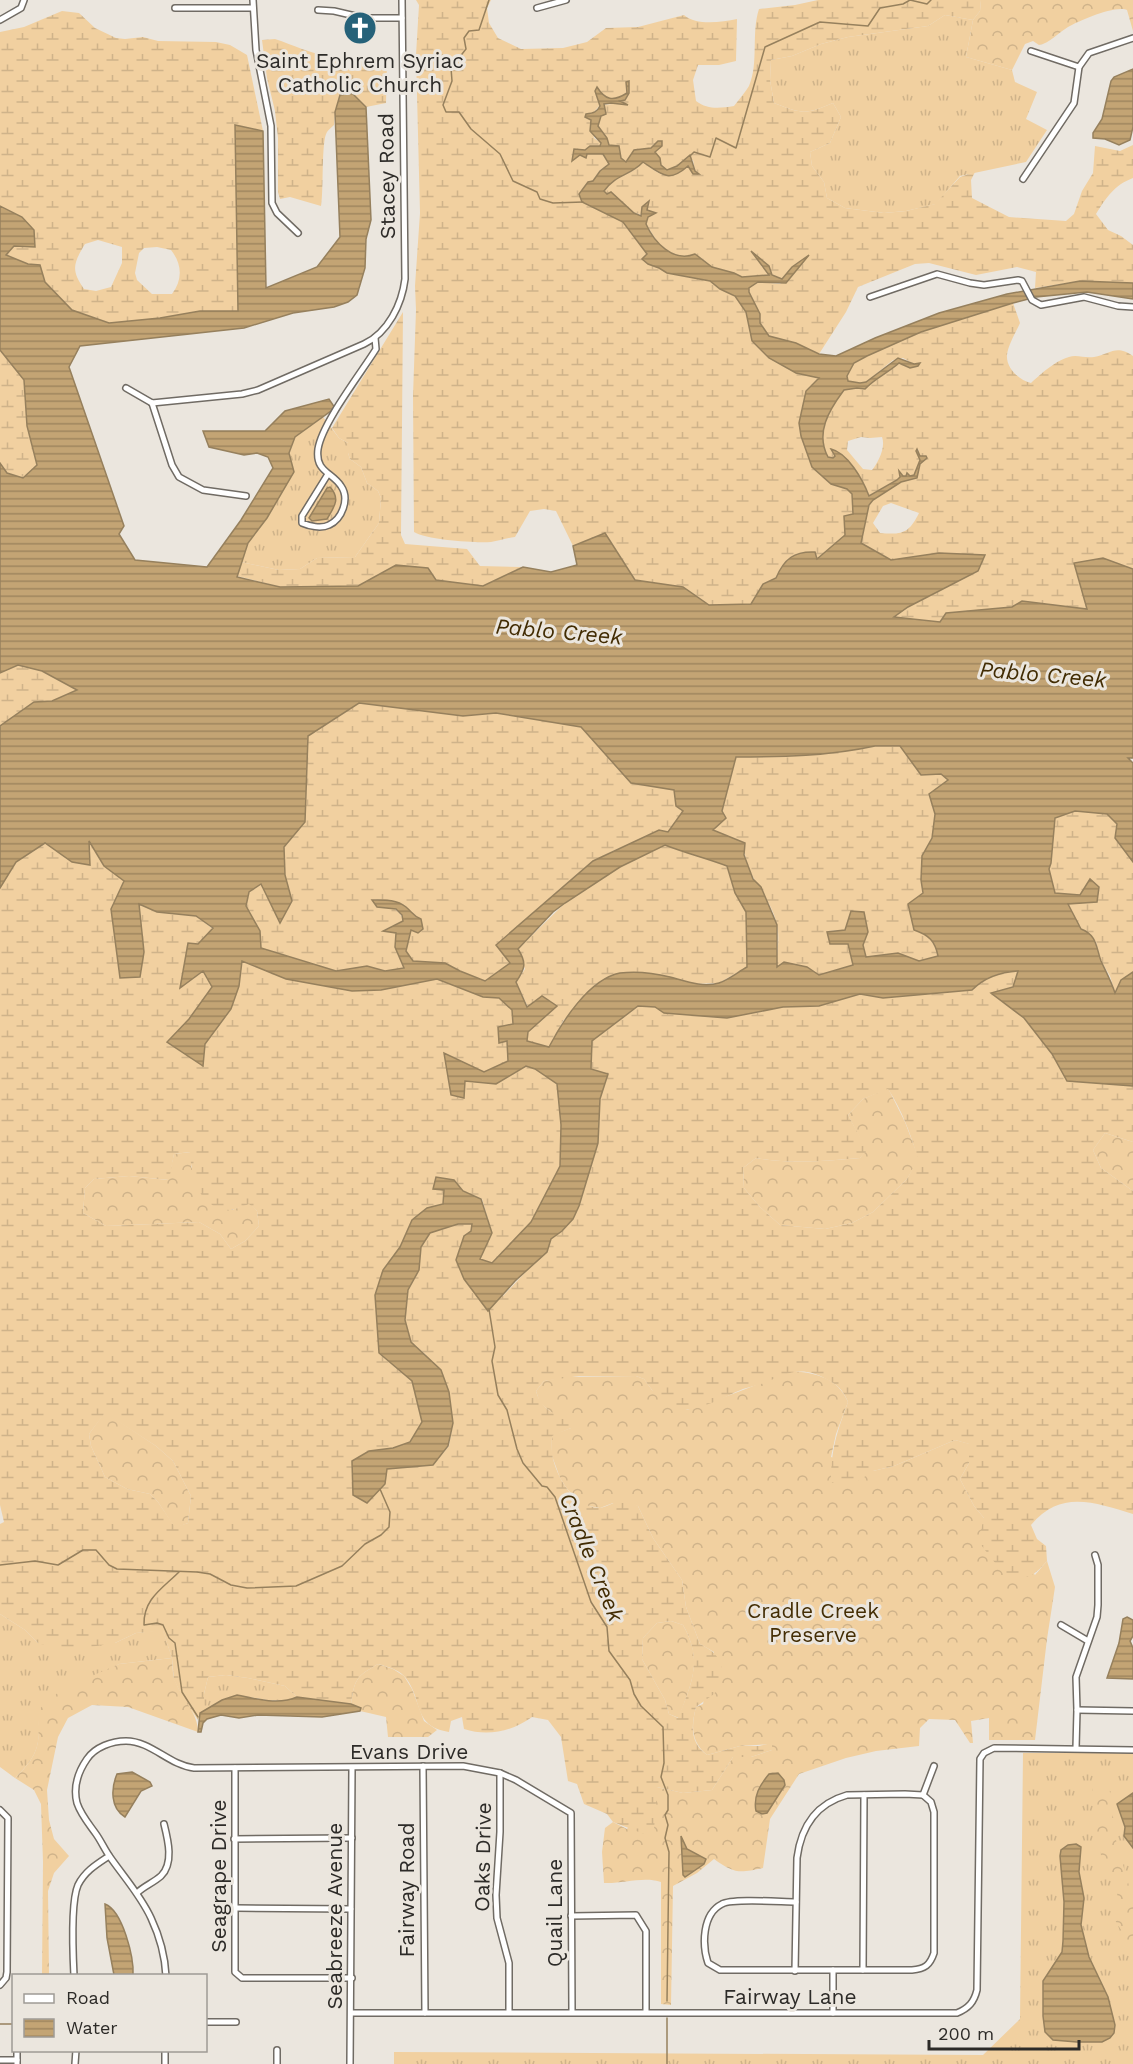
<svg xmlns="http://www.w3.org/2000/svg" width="1133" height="2064" font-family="'Work Sans',sans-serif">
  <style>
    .grass { fill: url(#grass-tufts) }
    .forest { fill: url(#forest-crowns) }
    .wetland { fill: url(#wetland-marsh); fill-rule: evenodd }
    .water { fill: url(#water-rules); stroke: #96805d; stroke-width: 1.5; fill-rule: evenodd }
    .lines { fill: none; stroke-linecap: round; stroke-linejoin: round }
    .stream { stroke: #96805d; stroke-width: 1.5 }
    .street-casing { stroke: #706b64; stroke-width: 8 }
    .street { stroke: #fff; stroke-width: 5 }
    .labels { text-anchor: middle; stroke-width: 6; stroke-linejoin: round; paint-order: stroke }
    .poi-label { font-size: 21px; fill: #2d2b28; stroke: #ebe6de }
    .street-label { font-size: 21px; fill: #2d2b28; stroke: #ebe6de }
    .park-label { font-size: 21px; fill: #442e05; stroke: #ebe6de }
    .water-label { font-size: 22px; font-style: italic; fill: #422c03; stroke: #ebe6de }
  </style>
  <defs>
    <pattern id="grass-tufts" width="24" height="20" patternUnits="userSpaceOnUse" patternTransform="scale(1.5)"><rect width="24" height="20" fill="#f1d0a0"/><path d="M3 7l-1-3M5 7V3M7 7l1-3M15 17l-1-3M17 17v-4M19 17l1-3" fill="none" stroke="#cfb38a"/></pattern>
    <pattern id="forest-crowns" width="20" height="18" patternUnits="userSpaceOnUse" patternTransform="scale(1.5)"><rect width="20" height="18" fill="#f1d0a0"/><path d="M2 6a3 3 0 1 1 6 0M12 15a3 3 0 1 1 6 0" fill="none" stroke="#cfb38a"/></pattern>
    <pattern id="wetland-marsh" width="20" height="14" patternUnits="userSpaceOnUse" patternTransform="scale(1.5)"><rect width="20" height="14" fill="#f1d0a0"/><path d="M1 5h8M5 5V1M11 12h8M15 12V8" fill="none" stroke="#cfb38a"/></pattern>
    <pattern id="water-rules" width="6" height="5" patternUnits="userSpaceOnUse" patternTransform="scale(1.5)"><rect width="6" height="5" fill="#c3a474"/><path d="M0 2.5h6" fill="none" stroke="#9f865f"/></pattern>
  </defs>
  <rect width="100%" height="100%" fill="#ebe6de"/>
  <g class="grass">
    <path d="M945,15L973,20L966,57L1012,70L1015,82L1037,92L1026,119L1047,130L1026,162L960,176L936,204L906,211L884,213L845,208L827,198L824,182L812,166L810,152L830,143L841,117L833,103C805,115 803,114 774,103L770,80L771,60L792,56L821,44L848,37L928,26Z"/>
    <polygon points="323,417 339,438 348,443 348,453 350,459 361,467 367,483 378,491 381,498 379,523 355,557 317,558 300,569 279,570 241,562 248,543 267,518 295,437"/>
    <path d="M0,1614L25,1630L38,1643H115L136,1633L163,1630L172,1658L119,1664L38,1711C41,1743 39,1755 15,1778L0,1767Z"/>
    <polygon points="226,1675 248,1678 285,1686 297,1697 290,1700 267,1700 237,1695 222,1700 204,1711 204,1694 208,1677"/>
    <polygon points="1023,1753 1133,1753 1133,2064 394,2064 394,2052 983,2055 1020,2019"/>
  </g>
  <g class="forest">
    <path d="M981,0H1133V31L1127,10C1115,5 1079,21 1068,27C1058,33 1050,43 1039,45L1033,41L1025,44L1012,70L966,57L973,20L980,11Z"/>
    <path d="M888,1088L905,1122L919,1159L907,1179L873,1212L852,1223L825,1229L780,1225L759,1206L744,1188L743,1168L756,1158C791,1164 825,1161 860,1158L866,1150L848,1115L863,1099Z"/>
    <polygon points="1105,1133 1133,1142 1133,1191 1101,1168 1093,1150"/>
    <polygon points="191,1152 191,1167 232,1210 249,1203 257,1211 259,1226 245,1241 231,1249 220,1234 199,1222 106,1226 83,1213 85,1188 94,1179 129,1176 168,1180 174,1154"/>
    <path d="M792,1371C816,1373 838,1378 848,1402L836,1434L831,1457L873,1471L894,1466L955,1440L970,1444L969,1463L960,1479L974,1506L984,1518L1035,1575L1047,1561L1055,1587L1047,1639L1035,1740H989V1718L971,1721L973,1743H970L955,1720L929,1719L920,1728L919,1746L876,1751L846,1758L799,1774L770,1819L763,1868C739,1873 735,1874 714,1859L697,1873L673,1886L671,2005L661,2004V1882C644,1876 622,1884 604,1883L602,1852L605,1828L613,1822L627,1829L657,1787L683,1793L712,1790L733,1757H751L772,1750V1744L740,1746L707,1755C691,1742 691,1726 696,1707L703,1704L714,1652L700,1644L686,1607L682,1580L653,1538L638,1506L613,1503L600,1508L583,1505L567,1489L560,1478L551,1453L552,1435L571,1428L540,1403L536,1391L544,1381L564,1377L636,1376L644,1379L652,1390L687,1410C723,1399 757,1384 792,1371Z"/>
    <polygon points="105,1412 156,1446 173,1461 191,1496 188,1523 175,1528 158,1502 150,1494 127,1489 105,1477 91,1446 89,1434"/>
    <path d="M671,1621L683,1625C704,1662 691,1682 679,1718L669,1714L665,1700L642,1659L643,1638L657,1623Z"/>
    <path d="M172,1658C173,1667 172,1676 176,1683C183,1700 198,1713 198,1732L128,1707L92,1705L68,1718L58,1737L47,1790L49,1820L54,1839L69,1856L54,1873L48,1891L49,1975H42L43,1862L41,1804L34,1790L15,1778C39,1755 41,1743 37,1711L62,1689L119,1664Z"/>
    <path d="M378,1664L393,1669L404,1676L412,1689L424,1721L437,1730L428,1737H388L386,1717L360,1711L361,1708L351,1704C355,1678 356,1677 378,1664Z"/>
    <polygon points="1103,1778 1109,1785 1116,1840 1133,1900 1133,1961 1131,1957 1127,1955 1123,1947 1129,1943 1115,1920 1116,1916 1122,1914 1118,1906 1117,1891 1101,1855 1096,1836 1092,1782 1093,1779"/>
  </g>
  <g class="wetland">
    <path d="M416,0H491L487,8L489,23L498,38L521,49L563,48L587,42L606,28L638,27L684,15C697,26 721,22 737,19L736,61L719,65H698L693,80L696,101C708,110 720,108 734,106C739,99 745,93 749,86C759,63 751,33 759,9L795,5L818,0H981L980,11L973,20L945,15L928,26L848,37L821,44L792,56L771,60L770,80L774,103C803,114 805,115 833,103L841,117L830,143L810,152L812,166L824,182L827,198L845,208L884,213L906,211L935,204L960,177L975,172L971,180L972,198L1009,217L1066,221L1074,214L1082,191L1093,173L1095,146L1120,151L1133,145V178C1114,185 1106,198 1096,214L1108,230L1121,236L1133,245V283L1080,281L1035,288L1036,272L1017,267L976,275L929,263L915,264L858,287L846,312L819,354L796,343L769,336L760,323V314L749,292V287L758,282L780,284L807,257L792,267L782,279L772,275L769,266H761L768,271L769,275L742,277L734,273L712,267L701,258L681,257L672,253L660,246L646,224L648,217L651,214C633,218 623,205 611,192L607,194L604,191C616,174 630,177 643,162C661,176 670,182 688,165L695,171L693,160C681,161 677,167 667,170L661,165L655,152L658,148L654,144L651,148C639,149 632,152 626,162L621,158L619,146L609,145L607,138L597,126L604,105L620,103V101L627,97L626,82L627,93C614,101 606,101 598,88L595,91L600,105L593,113L586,114L591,120L594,138L601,143L600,146L574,154L573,160L580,155L583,157L587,154H604L609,164L600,170L593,181L588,182L580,194L582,202L623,222L647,254L648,264L659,268L667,273L710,281L720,289L735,296L746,312L752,341L769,358L796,373L819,378L801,436L812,467L831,484L848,489L852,494L853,515L845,516V535L816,560L815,552C793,551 784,559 776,578L763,584L751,604L709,605L683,587L635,580L605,533L573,546L556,511L544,509L530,511L515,537C507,538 499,541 491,542C474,543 427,540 414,532L413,396L416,310L415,286L420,213L416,55L419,5Z"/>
    <path d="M62,11L79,13L95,28L116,38L125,39L143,37L158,41L216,42L230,45L247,55L263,131L235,126L238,311H200L160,318L109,323L72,310L45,282L39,265L28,264L6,255L14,246L35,247L34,230L22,217L0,206V32L24,27ZM98,240L122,247V263L111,287L96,291L84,289C71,270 73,264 85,244ZM157,247L171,250C182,264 183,279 172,294H152L137,280L135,273L139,253L144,248Z"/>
    <path d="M275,39C293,45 312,54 331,57C351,61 369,50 387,62L386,103L366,107L352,93L335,112L334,125C332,127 329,129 327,132C321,141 324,190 321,206L290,197L280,199L278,192V138L275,111L267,78L262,40Z"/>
    <path d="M1013,303L1020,323C1016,332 1008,345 1007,355C1006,368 1019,380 1031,383C1042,373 1059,357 1075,356C1081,356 1087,358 1094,357C1110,354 1116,344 1133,356V569L1103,558L1087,609L1022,601L1012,607L946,613L940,622L893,617L907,607L939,553L891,560L860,543L869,505L873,499L901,482L917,478L920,464L927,457L920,456L918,449L916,451L920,460L914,475L903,476L900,473V477L897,480L868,496L855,468L835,455L833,458L828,457C815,433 829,410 844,390L857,388L865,389C875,378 889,373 899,363L910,368L919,363L914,364L903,358L893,360L866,382L860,383L848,381L847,376L854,363L867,356L921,332ZM861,437L870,438L882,437C886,447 878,463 872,470L863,469L847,450L848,441ZM891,503L919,513C909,533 903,535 880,533L873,523L883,506Z"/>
    <polygon points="403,312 401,535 405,544 467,549 480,566 523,567 483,586 436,580 428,568 397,566 358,586 280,587 237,576 241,562 279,570 300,569 317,558 355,557 379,523 381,498 378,491 367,483 361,467 350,459 348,453 348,443 339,438 332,428"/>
    <polygon points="0,350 24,380 27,426 37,465 23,478 7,473 0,463"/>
    <polygon points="18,665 42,671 78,690 52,701 34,702 0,726 0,673"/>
    <path d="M359,703L463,716L496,713L581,727L631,783L674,790L676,806L683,811L668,832L617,849L593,861L497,945L510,963L485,981L460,971L445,963L413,961L406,951L413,916C403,902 390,899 373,900C384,906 401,907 403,921L384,930L396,933L395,947L404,968L385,971L367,966L336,971L261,948L260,931L246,906L249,892L261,884L280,922L292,901L285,875L284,847L305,822L308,736Z"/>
    <path d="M875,746H900L921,775L941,774L948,780L929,794L935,814L932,838L922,856L921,880L923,894L914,930C929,935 935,941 938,956L919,961L898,953L866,957L863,945L845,930L828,931L848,944L853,965L819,975L807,967L776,968C777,954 780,938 777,925C771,895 741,874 745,843L713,830L726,818L722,811L736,757C783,757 829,756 875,746Z"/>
    <polygon points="1075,811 1107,813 1118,824 1115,838 1133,862 1133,972 1121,980 1115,993 1110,976 1101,961 1096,942 1081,929 1068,904 1080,896 1054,893 1049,869 1051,863 1055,818"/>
    <path d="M88,839L104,866L124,881L111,909L144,952L139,903L157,912L196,916L213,929L198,944L188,943L181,987L203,971L213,987L189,1019L167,1042L203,1065L205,1044L231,1009L239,986L241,960L286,979L381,990L437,979L483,997L499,998L512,1010L513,1024L498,1027L507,1041L508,1061L465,1081L496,1084L526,1066L535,1069L557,1084L561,1125L560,1166L531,1222L492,1263L480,1259L492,1233L482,1199L463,1191L454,1180L444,1190L443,1204L427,1208L412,1220L400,1247L383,1270L379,1328V1353L412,1381L422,1422L410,1442L393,1448L369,1451L386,1469L433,1465L449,1446L453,1423L426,1355L411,1342L405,1320L408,1290L419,1270L421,1247L430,1233L458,1223L472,1224L471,1231L464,1236L503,1296L533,1264L547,1252L551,1239L562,1231L573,1219L579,1206L598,1143L600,1099L608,1074L591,1069L592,1041L638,1006L755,1013L783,1007L819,1006L860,994L883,998L972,990C985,977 1000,972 1019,971L1013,987L992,994L1024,1018L1052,1054L1067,1081L1133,1086V1142L1105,1133L1093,1150L1101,1168L1133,1191V1514C1095,1503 1061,1489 1031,1525L1037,1539L1046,1546L1047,1561C1033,1577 1028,1580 1006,1577L978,1541L984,1518L974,1506L960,1479L969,1463V1444L955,1440L894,1466L873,1471L848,1488L831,1482C831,1449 837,1432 848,1402C843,1390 838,1385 826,1379C799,1364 786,1375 761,1384C755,1386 749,1387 743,1389C726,1396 691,1416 673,1408C661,1403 651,1389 644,1379L636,1376H579L544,1381L536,1391C541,1409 553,1414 571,1420V1428L552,1436C552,1442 551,1448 552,1454C556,1477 573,1506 598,1508C605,1508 616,1501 624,1499L638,1506L653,1538L682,1580L686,1607L700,1644C719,1654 717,1656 725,1676L714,1694L696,1707C691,1727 690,1742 707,1755L740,1746H759L772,1743V1750L751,1757H733L712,1790L683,1793L657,1787L654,1830L644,1834L613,1822L607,1814L584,1804L577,1784L568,1781L561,1737L548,1720L532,1717C513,1731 488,1737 464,1729L462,1717L451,1721L449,1732C411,1726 424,1698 404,1676C397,1669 388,1667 378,1664C356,1677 355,1678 351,1704L297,1697L285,1686L248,1678L226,1675L208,1677L204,1694V1711L200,1713L198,1720L182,1696L174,1680L172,1658L163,1631L136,1633L115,1643L78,1649L52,1648L38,1643L25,1630L0,1614V1524L4,1522L0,1505V888L16,862L46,843L72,862L90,864ZM888,1089C902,1110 911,1135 918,1159L907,1179L873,1212L852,1223L825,1229L780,1225L759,1206L744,1188L743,1168L756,1158C791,1164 825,1161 860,1158L867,1150L848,1115L863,1099ZM190,1152C191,1176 199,1210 230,1210C236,1209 243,1206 249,1204L257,1211L259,1226L245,1241L231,1249L220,1234L199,1222L106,1226L83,1213L85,1188L94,1179L129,1176L169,1180L174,1154ZM105,1413L156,1446L173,1461L191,1496L188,1523L175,1527L158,1502L150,1494L127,1489L105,1477L91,1446L89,1434ZM671,1621L683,1625C703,1660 692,1683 678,1718L669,1714L665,1700L642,1659L643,1638L657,1623Z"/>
    <path d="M665,845C686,853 707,858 727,866L735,893L746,912L747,967L719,983L693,984L668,977L618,974L596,984L563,1021L549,1048L526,1041L528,1031L538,1020L528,1007L516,982L525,969L517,950L565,903L620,867Z"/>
  </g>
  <g class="water">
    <polygon points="1133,69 1133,127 1130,140 1119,145 1105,139 1093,138 1093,133 1102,119 1111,81 1114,77"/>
    <path d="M629,81V93L625,100L620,101L628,105L611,103L604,104L606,114L601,116L598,126L607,138L609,145L619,146L621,158L626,162L634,150L651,148L658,141H662V146L655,152L660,158L661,165L667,170L677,166L690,155L695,171L699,174H693L688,166C669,183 662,175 643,162C630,176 616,174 604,191L607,194L611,192L634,213L641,216L642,207L649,201L647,210L656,213L648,217L646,224C654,242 673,263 695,254L712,267L734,273L742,277L769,275L751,251L769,266L772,275L782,279L792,267L809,255L786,283L758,282L749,288V292L760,314V323L769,336L796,343L819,354L836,356L875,338L939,313L1007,294L1080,281L1133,283V299L1087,292L1036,297L1013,303L921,332L867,356L854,363L847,376L848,381L860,383L866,382L898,358L914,364L920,363L918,366L910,368L899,363C888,373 875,378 865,389L857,388L844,390C829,410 815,433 828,457L833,458L835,456L831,449C848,453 863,480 869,496L897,480L900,477L899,471L903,476H906L907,473L910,476L914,475L920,460L916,451L917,449L920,456H926L927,458L920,464L917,478L901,482L873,500L869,505L861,543L891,560L939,553L985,555L978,571L908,607L894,617L940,622L946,613L1012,607L1022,601L1087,609L1074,563L1103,558L1133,569V758H1128L1133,763V862L1115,838L1117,824L1107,814L1075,811L1055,818L1051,863L1049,869L1055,893L1080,895L1090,879L1099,887L1097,902L1068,904L1081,929C1097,935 1096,947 1101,961C1106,972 1111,981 1115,993L1121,980L1133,972V1086L1067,1081L1052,1054L1024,1018L991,993L1013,987L1018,971C1000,972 985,977 972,990L883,998L860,994L819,1006L783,1007L727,1018L664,1013L655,1007L638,1006L592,1041L591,1069L608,1074L600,1099L598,1143L579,1206L573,1219L562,1231L551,1239L547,1252L515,1281L488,1311L464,1279L456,1260L464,1236L471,1231L472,1224H458L430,1233L421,1247L419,1270L408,1290L405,1320L411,1342L441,1370L449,1392L453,1423L448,1446L433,1465L387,1469L385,1484L367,1503L353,1495L352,1461L369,1451L393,1448L410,1442L422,1422L412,1381L379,1353L375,1295L383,1270L400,1247L412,1220L427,1208L443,1204L444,1190L433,1189L436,1177L454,1180L463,1191L481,1199L492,1233L480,1259L492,1263L531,1222L560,1166L561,1125L557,1084L535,1069L526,1066L496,1084L465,1081L464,1098L451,1095L444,1053L484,1072L508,1061L507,1041L499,1043L498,1027L513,1024L512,1010L499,998L483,997L437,979L381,990L352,991L286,979L242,961L239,986L231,1009L205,1044L203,1066L167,1042L189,1019L212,987L203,971L180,988L188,943L198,944L213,928L196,916L157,912L139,904L144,952L140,977L120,978L111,909L124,881L104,866L89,841L90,865L72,862L45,843L16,862L0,888V726L34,702L52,701L77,690L42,671L18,665L0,673V463L7,473L23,478L37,465L27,426L24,380L0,350V206L22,217L34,230L35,247L14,246L6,255L28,264L40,265L45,282L72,310L109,323L160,318L200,311H238L235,125L263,131L266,288L317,267L340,237L335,112L340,95L352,93L366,107L371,220L366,239L365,268L357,295L348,302L334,307L293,313L244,328L80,346L69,367L124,526L119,534L135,560L207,567L241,520L273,468L268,457L257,453L244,455L209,447L203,431H265L285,411L329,399L335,408L295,437L289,453L294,472L267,518L248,543L237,577L280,587L358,586L396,565L428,568L436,580L483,586L523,567L551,572L577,565L573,546L605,533L635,580L683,587L709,605L751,604L763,584L776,578C784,559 794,551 815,552L817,559L845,535L844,516L853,514L852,494L847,489L831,484L812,467L801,436L799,423L806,391L819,378L796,373L769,358L752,341L746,312L735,296L720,289L710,281L667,273L659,268L648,264L642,259L647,254L623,222L582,202L579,194L588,182L593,181L600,171L609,164L603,154H587L586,158L580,155L572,161L574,149L585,150L590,146H600L601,143L590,131L591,120L585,117L586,114C594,113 597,112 600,106L595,91L597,87C605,100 613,102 627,93L626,82ZM359,703L463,716L496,713L581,727L631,783L674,790L676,806L683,811L668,832L659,830L593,861L496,945L510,963L485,981L460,971L445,963L413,961L406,951L411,930L418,933L423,929L421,919C413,916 412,912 406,907C396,899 384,900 372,900L377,907L396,909L402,915L403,921L383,931L396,933L395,947L404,968L385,971L367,966L336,971L261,948L260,931L246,906L249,892L261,884L280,923L292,901L285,875L284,847L305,822L308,736ZM875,746H900L921,775L941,774L948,780L929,794L935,814L932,838L922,856L921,880L923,893L908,904L914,930C929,935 935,941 938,956L919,961L898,953L866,957L863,945L868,932L864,912L851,911L845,930L827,932L830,944H848L853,965L819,975L807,967L784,962L777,967V925L761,887L753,879L744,855L745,843L713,830L726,818L722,811L736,757C783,757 829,756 875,746ZM665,845C685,853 706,858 727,866L735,893L746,912L747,967C738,972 728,980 719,983C703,988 685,981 670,977C654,973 636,971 620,973C589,979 562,1022 549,1047L527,1041L528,1032L557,1006L542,996L527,1007L516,982C525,969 527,963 518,949L553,912L565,903L620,867Z"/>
    <path d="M330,487C341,499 334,507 327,519L312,521L309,518L327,488Z"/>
    <polygon points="1127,1617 1133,1620 1133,1636 1130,1641 1133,1648 1133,1679 1107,1678 1119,1643 1123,1619"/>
    <path d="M237,1695C255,1699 279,1705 297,1697L351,1704L361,1708L360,1711L322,1717L258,1715L239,1718L221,1715L207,1719L203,1723L201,1732H198L200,1713L222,1700Z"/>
    <path d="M132,1772L150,1782L152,1786L141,1791L125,1817C110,1808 111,1788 117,1774Z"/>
    <path d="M778,1773L784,1780L785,1785L767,1813L762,1814L756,1811C753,1796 760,1785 769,1774Z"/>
    <polygon points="1133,1793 1133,1848 1124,1836 1125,1827 1117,1804"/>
    <polygon points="681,1836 687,1849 706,1859 704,1864 685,1877 683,1875"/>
    <polygon points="1076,1844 1081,1847 1079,1872 1084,1898 1081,1925 1089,1957 1108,1997 1115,2025 1114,2033 1110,2038 1102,2042 1077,2042 1053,2040 1045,2032 1043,2016 1043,1981 1062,1952 1063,1941 1064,1902 1060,1856 1061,1850 1068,1845"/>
    <path d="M105,1904C123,1911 134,1958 133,1975H114L107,1938Z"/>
  </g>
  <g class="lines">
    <g class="stream">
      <polyline points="489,0 479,30 469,31 464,38 466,49 451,68 452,81 443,105 446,112 459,112 471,129 500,154 513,181 537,192 540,199 553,203 583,202"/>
      <polyline points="690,156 694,152 710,157 716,138 736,148 765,47 820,22 868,26 880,8 903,4 910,0 927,4 931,0"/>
      <polyline points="489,1309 495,1347 492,1361 498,1395 507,1410 517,1449 523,1463 542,1486 547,1487 555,1497 591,1602 607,1627 609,1651 630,1680 634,1694 641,1706 663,1727 664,1763 661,1777 668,1795 668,1810 665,1815 668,1825 665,1838 669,1852 667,2001"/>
      <polyline points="0,1565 35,1561 58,1565 83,1550 96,1550 109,1565 117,1569 197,1572 210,1574 231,1585 247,1588 296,1586 342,1566 365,1544 381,1535 389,1527 390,1512 380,1489"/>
      <path d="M179,1572C163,1588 143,1599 144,1625L157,1623L163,1625L169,1638L175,1643L182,1692L198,1717"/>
      <polyline points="667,2018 667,2064"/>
      <polyline points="0,2024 14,2024"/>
    </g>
    <defs>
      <g id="street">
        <polyline points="253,0 256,50 271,126 272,203 277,213 298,233"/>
        <polyline points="175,8 253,8"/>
        <polyline points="537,8 566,0"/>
        <polyline points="318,10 334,11 364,18 402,18"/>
        <polyline points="0,20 21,8 24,0"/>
        <polyline points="1031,51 1079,67"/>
        <polyline points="1023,179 1074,103 1079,67 1089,53 1133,38"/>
        <polyline points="870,297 937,274 970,283 984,285 1018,280 1022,281 1032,300 1041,305 1084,297 1118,306 1133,307"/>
        <polyline points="126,388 152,403"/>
        <path d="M152,403L242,394L258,390L364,344C388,333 402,304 405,279L402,0"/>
        <polyline points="152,403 172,465 179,477 203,490 246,496"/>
        <path d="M328,474L302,516V523C309,526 321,529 329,525C342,519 350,499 341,486C332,472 315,472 318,449C322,423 361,373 376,349L375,338"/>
        <polyline points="1061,1625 1088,1641"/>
        <polyline points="1077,1710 1133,1711"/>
        <polyline points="1076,1748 1077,1710 1076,1677 1097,1617 1098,1605 1098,1565 1095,1555"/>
        <polyline points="423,1766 425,2013"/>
        <polyline points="235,1768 235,1972 242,1978 352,1978"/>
        <polyline points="500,1773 500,1832 496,1895 497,1918 509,1963 509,2012"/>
        <polyline points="923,1795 934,1766"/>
        <polyline points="0,1810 8,1818 7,1972 6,1978 0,1985"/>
        <polyline points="234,1839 352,1838"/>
        <path d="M137,1893C144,1886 153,1883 161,1876C174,1863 168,1840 164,1824"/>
        <path d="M796,1902C782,1902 732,1898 722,1904C702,1914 702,1945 708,1963L720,1970H912C925,1969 930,1965 934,1953V1812L931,1802L923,1795"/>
        <polyline points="236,1908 351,1909"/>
        <polyline points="571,1916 636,1915 646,1931 646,2012"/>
        <polyline points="863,1970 864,1795"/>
        <path d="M795,1971L797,1858C801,1827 815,1804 847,1795L905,1794L923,1795"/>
        <path d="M74,1976C73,1956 71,1901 78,1885C85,1871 97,1864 109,1856"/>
        <path d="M166,1976C165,1956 159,1935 151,1918C141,1896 124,1877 110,1857C105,1850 101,1841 96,1834C89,1824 81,1815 77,1803C73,1787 78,1772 87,1759C95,1747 112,1741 126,1741C151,1741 169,1765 194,1768L463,1766L500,1773L516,1780L571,1813L572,2012"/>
        <path d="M351,2013H957C969,2008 974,2002 977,1990L980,1759L984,1753L994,1748L1133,1750"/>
        <polyline points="833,2013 833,1970"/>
        <polyline points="206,2022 236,2022"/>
        <polyline points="165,2050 165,2064"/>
        <polyline points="277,2050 277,2064"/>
        <polyline points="0,2060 17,2060"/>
        <polyline points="17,2064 17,2050"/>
        <polyline points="75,2064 76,2050"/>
        <polyline points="350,2064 352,1768"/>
      </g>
    </defs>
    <use href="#street" class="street-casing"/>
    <use href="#street" class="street"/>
  </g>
  <defs>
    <symbol id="church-disc" viewBox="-11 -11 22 22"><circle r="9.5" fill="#266279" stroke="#ebe6de"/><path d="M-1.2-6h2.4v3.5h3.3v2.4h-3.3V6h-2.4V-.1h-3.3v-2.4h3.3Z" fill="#fff"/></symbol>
  </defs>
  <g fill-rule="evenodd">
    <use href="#church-disc" x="341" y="9" width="38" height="38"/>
  </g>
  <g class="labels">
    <g class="poi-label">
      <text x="360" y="68">Saint Ephrem Syriac<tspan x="360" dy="24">Catholic Church</tspan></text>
    </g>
    <g class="street-label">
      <text transform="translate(387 176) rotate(-91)" y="7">Stacey Road</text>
      <text x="409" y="1759">Evans Drive</text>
      <text transform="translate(483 1857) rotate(-89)" y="7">Oaks Drive</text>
      <text transform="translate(219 1876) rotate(-90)" y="7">Seagrape Drive</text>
      <text transform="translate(407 1890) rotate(-90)" y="7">Fairway Road</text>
      <text transform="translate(555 1913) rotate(-90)" y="7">Quail Lane</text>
      <text transform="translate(335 1916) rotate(-90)" y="7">Seabreeze Avenue</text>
      <text x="790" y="2004">Fairway Lane</text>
    </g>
    <g class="park-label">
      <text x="813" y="1618">Cradle Creek<tspan x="813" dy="24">Preserve</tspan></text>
    </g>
    <g class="water-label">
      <text transform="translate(559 631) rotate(5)" y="8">Pablo Creek</text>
      <text transform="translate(1043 674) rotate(5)" y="8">Pablo Creek</text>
      <text transform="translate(592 1557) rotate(68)" y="8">Cradle Creek</text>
    </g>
  </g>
  <rect x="12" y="1974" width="195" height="78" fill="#ebe6de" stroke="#9f9b95" stroke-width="1.5"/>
  <rect x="24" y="1994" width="30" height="9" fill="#ffffff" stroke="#9f9b95" stroke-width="1.5"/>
  <text x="66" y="2004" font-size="18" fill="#2d2b28">Road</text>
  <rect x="24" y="2019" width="30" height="18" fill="url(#water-rules)" stroke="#9f9b95" stroke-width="1.5"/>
  <text x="66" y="2034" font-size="18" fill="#2d2b28">Water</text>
  <path d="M929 2040v9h150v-9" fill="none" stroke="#2d2b28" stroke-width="3"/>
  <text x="938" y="2040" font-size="18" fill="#2d2b28" stroke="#ebe6de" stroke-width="4.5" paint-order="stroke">200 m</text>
</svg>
